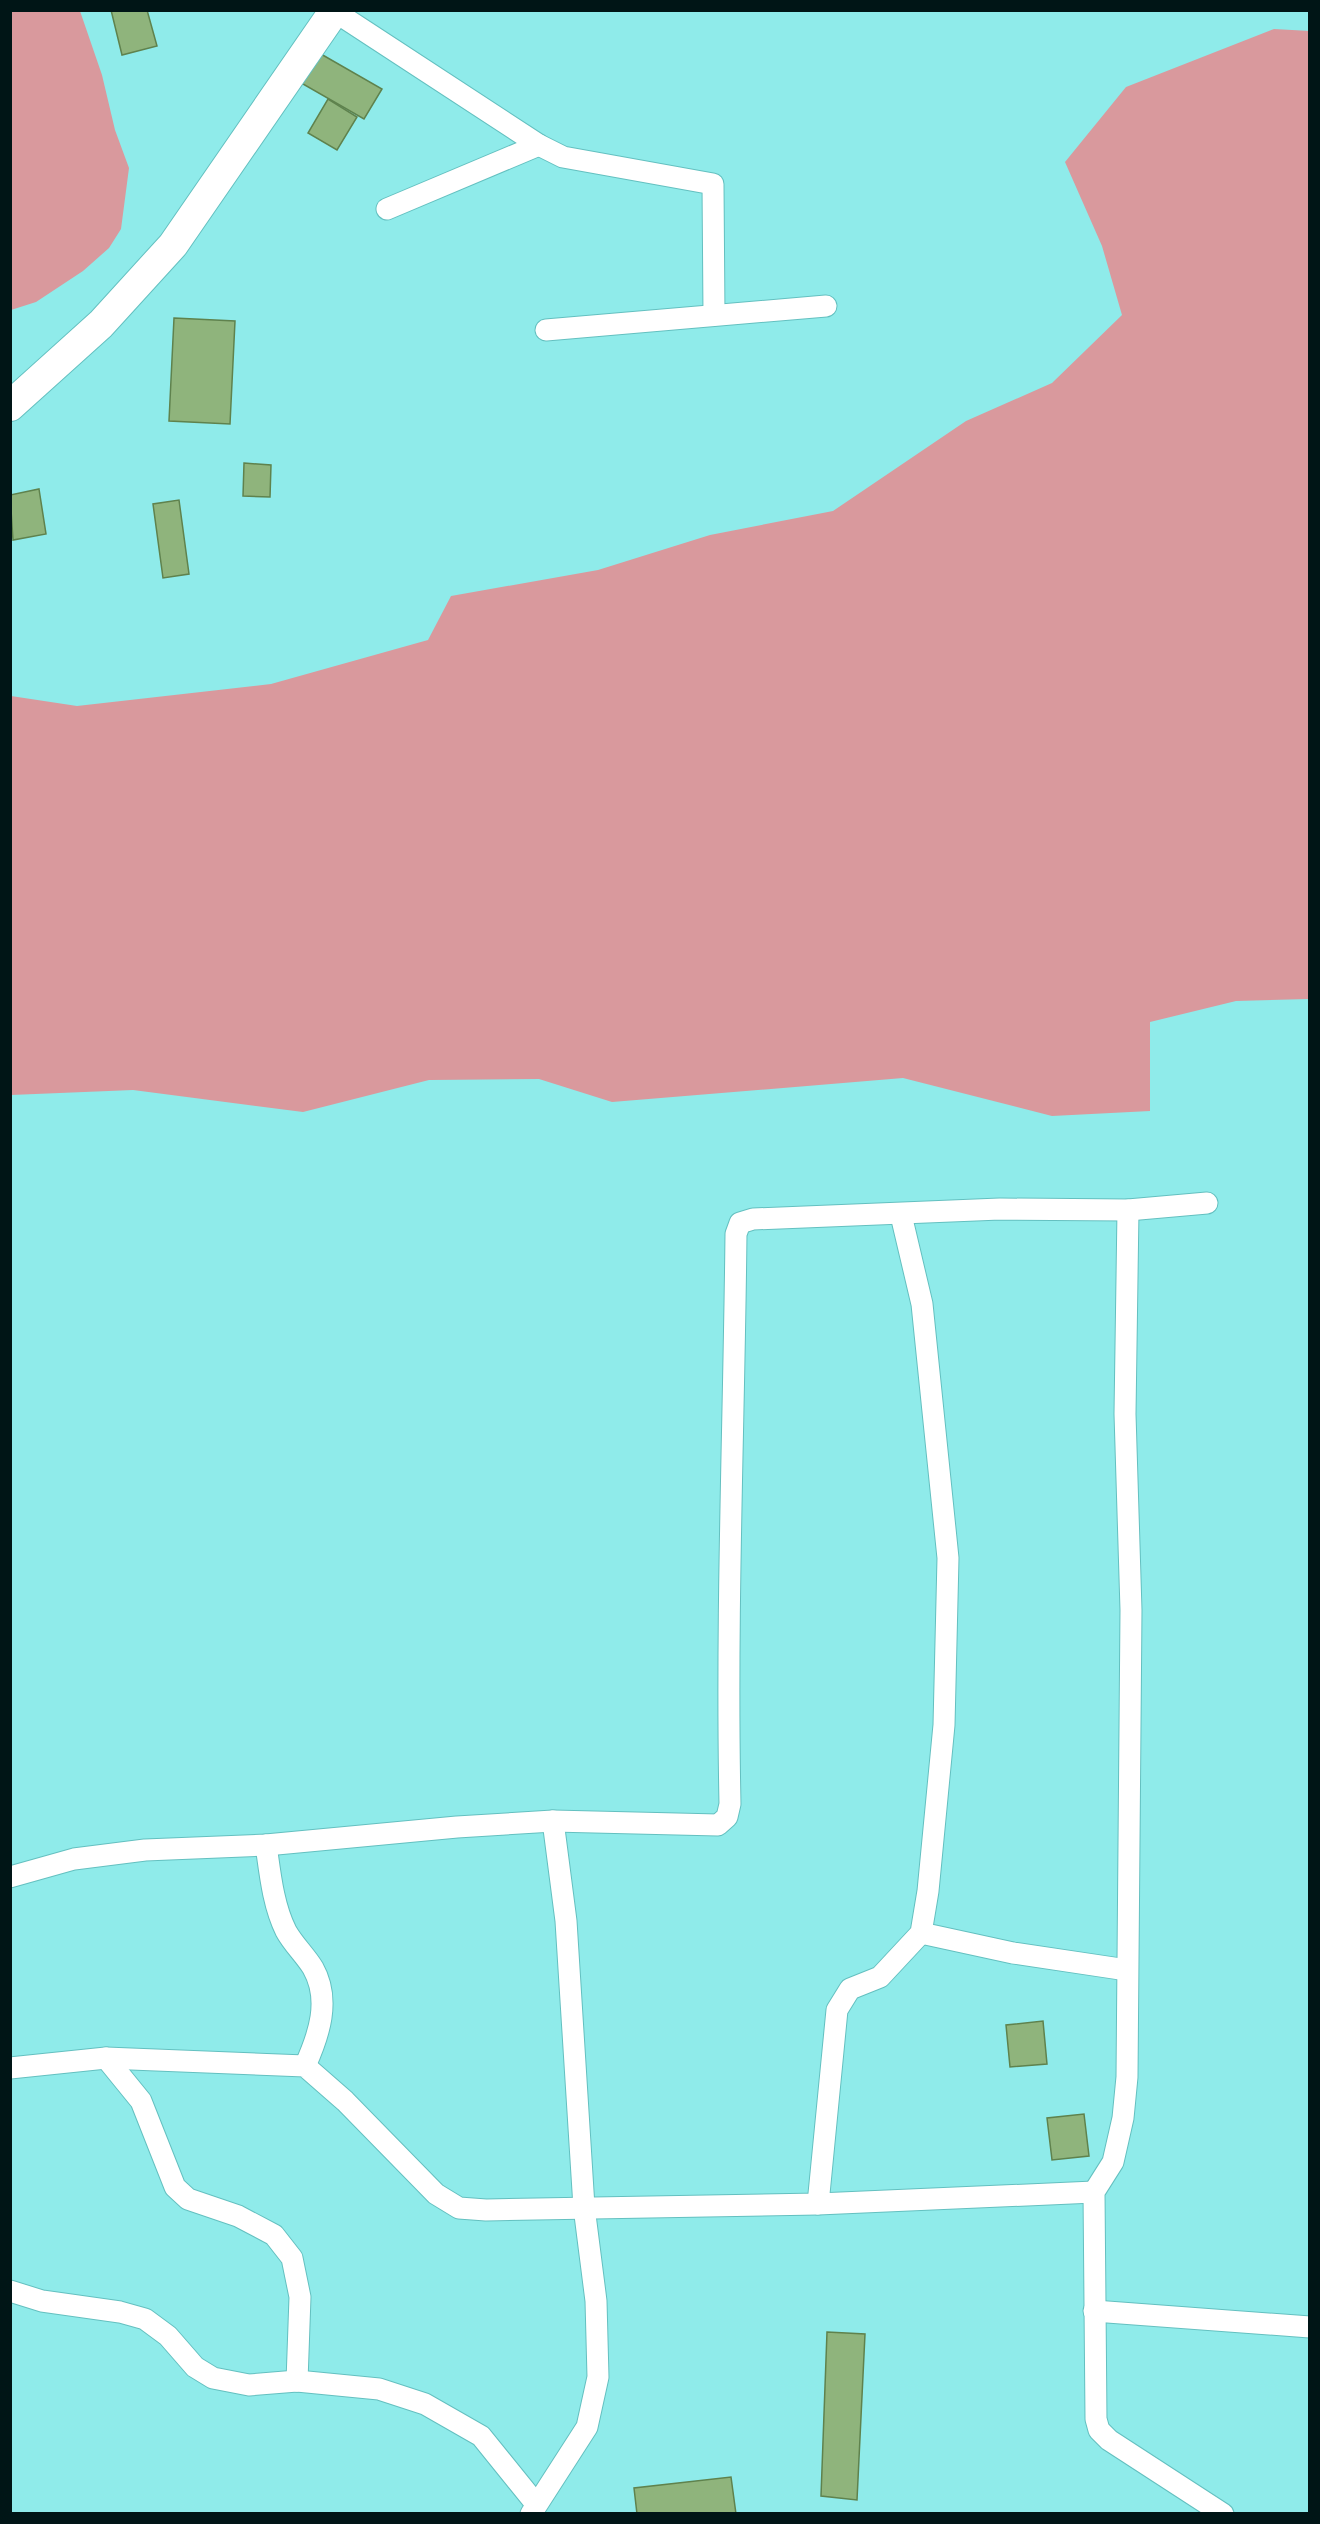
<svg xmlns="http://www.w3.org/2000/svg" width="1320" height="2524" font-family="Literata,serif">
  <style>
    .green { fill: #d9999d }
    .building { fill: #8fb47c; stroke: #5f824d; stroke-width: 1.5 }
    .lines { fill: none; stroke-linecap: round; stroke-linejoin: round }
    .street-casing { stroke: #64c0c0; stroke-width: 23 }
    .secondary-casing { stroke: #64c0c0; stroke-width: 32 }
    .street { stroke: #fff; stroke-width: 21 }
    .secondary { stroke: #fff; stroke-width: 30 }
  </style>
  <rect width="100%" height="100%" fill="#8febea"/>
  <g class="green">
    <polygon points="11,10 80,11 102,75 115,130 129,168 121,229 109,248 83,271 36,302 11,310"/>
    <polygon points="1274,29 1310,31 1309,999 1236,1001 1150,1022 1150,1111 1052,1116 903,1078 612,1102 539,1079 429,1080 303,1112 133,1090 11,1095 11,696 77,706 271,684 428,640 451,596 598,570 710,535 833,511 966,421 1052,383 1122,315 1102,246 1065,162 1126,87"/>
  </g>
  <g class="building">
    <polygon points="111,10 147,10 157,46 122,55"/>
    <polygon points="300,42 382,89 364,119 282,72"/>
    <polygon points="328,99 357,117 337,150 308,133"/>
    <polygon points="174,318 235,321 230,424 169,421"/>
    <polygon points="244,463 271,465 270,497 243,496"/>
    <polygon points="39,489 46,534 13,540 10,495"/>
    <polygon points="179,500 189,574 163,578 153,504"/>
    <polygon points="1043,2021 1047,2064 1010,2067 1006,2025"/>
    <polygon points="1084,2114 1089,2156 1052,2160 1047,2118"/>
    <polygon points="827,2332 865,2334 857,2500 821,2496"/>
    <polygon points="731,2477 736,2514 637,2514 634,2488"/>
  </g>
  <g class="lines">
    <defs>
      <g id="street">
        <polyline points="334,11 539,145 563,157 713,184 714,315"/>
        <polyline points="387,209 539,145"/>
        <polyline points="546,330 826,306"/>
        <polyline points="1128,1210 1125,1414 1131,1610 1127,2077 1123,2118 1113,2162 1094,2192 1096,2419 1099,2430 1109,2440 1223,2514"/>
        <path d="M266,1845C270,1873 273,1905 286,1931C293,1944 305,1955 313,1968C331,2000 319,2035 305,2066"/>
        <path d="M10,1877L74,1859L145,1850L266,1845L457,1827L553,1821L718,1825L727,1817L730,1804C726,1614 734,1424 736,1234L740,1223L753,1219L1000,1209L1128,1210L1207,1203"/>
        <polyline points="921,1933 1013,1953 1127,1970"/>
        <polyline points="106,2058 141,2101 175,2187 188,2199 238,2216 274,2235 292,2258 300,2297 297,2381"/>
        <polyline points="10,2068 106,2058 305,2066 345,2101 436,2194 459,2208 486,2210 818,2204 1094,2192"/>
        <polyline points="818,2204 837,2010 850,1989 880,1977 921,1933 928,1891 944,1725 948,1558 922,1304 901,1215"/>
        <polyline points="10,2291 42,2301 120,2312 145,2319 168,2336 195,2367 213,2378 249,2385 297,2381 379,2389 425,2404 481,2436 536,2504"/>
        <polyline points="1094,2311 1310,2327"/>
        <polyline points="531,2514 587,2427 598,2377 596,2301 584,2207 566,1921 553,1821"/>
      </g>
      <polyline id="secondary" points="10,406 101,324 173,245 335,10"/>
    </defs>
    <use href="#street" class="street-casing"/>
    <use href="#secondary" class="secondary-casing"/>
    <use href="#street" class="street"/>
    <use href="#secondary" class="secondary"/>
  </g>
  <rect width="1320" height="2524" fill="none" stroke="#001516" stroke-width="24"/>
</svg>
